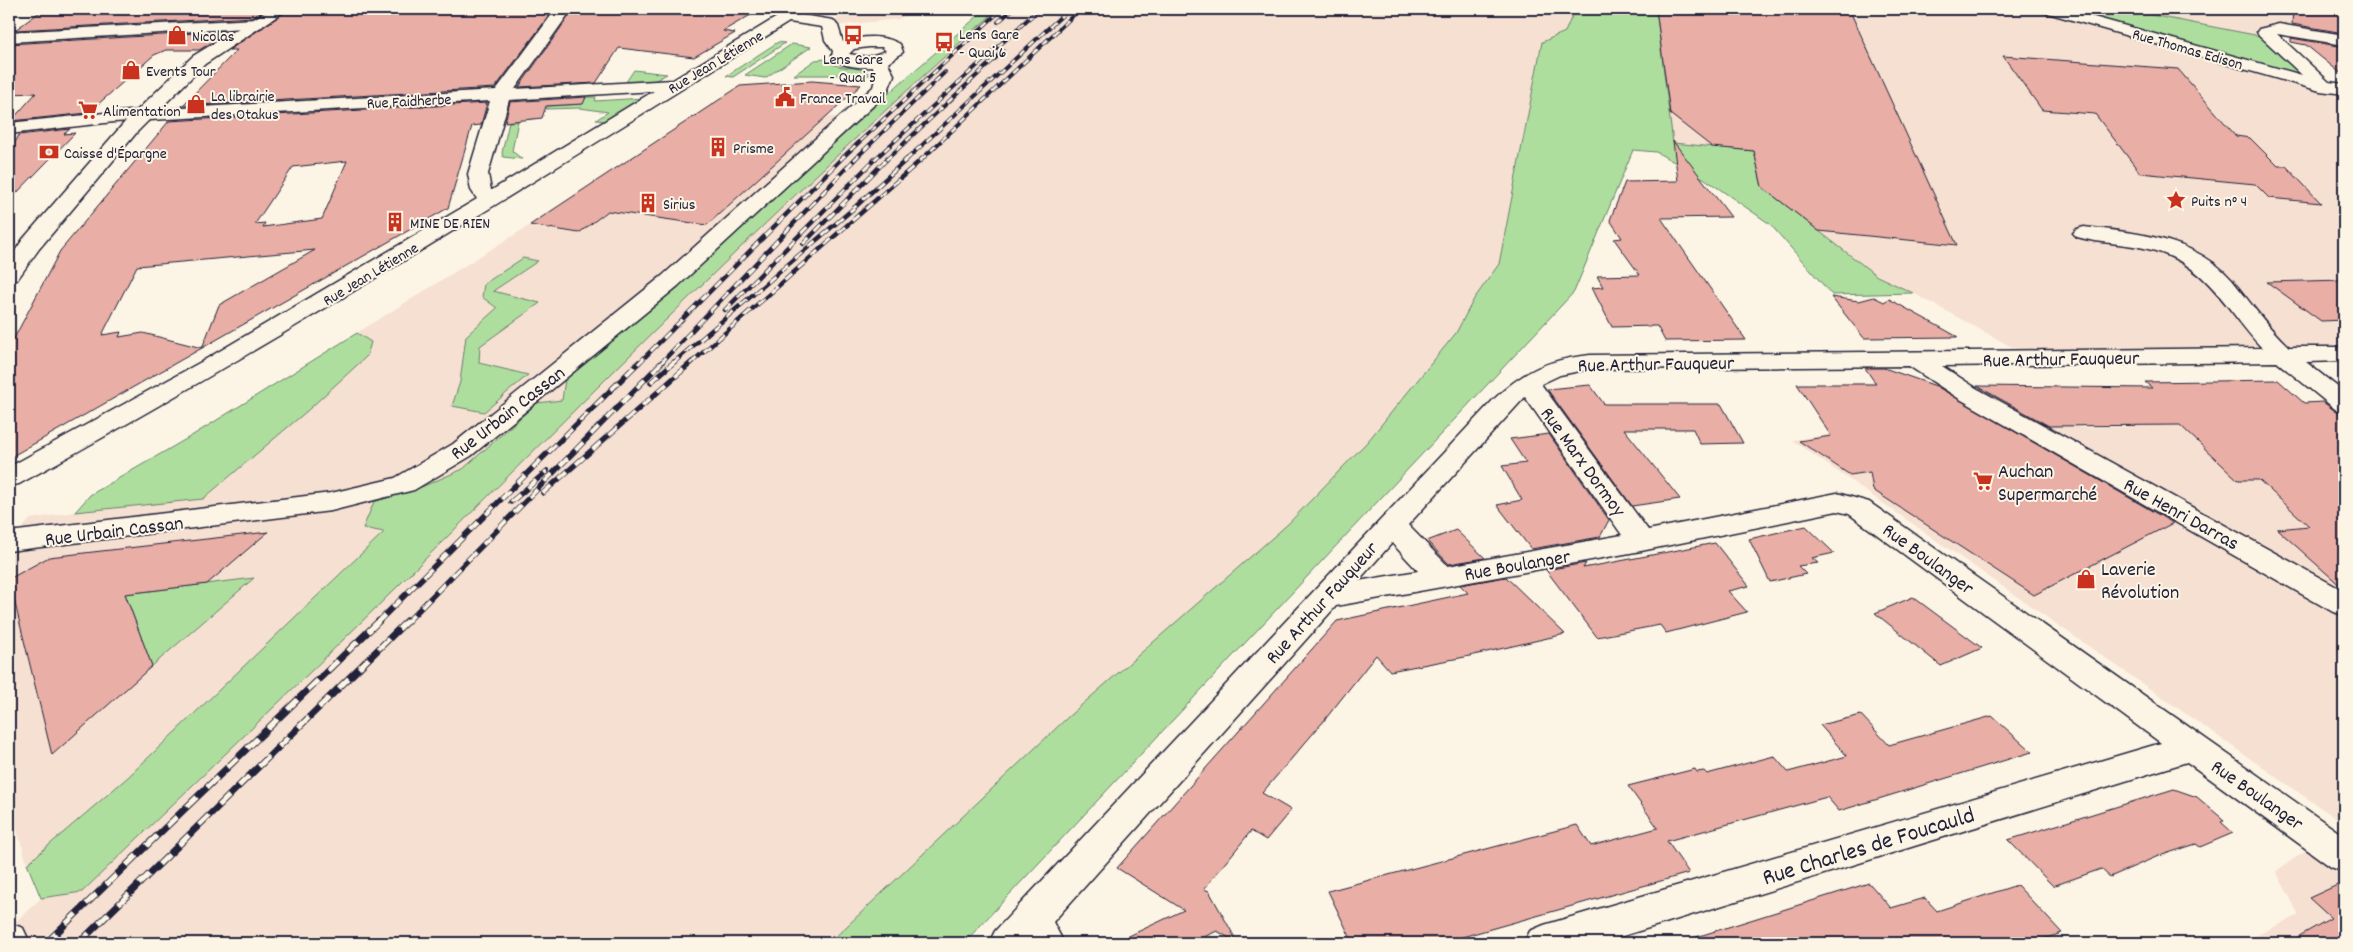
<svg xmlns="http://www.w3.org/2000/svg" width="2353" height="952" font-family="Dekko,sans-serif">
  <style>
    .built { fill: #f6e0d2 }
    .green { fill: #aede9e; stroke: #68806c }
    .building { fill: #e9aea5; stroke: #22223b; fill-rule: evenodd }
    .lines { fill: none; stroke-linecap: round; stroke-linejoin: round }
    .minor-casing { stroke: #22223b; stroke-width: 3 }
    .major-casing { stroke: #22223b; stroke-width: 3 }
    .minor { fill: #fcf5e5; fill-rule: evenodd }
    .major { fill: #fcf5e5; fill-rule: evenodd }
    .rail-far3-casing { stroke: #22223b; stroke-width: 4 }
    .rail-far2-casing { stroke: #22223b; stroke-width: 4.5 }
    .rail-far1-casing { stroke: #22223b; stroke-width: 5.5 }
    .rail-casing { stroke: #22223b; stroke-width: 7 }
    .rail-far3 { stroke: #fcf5e5; stroke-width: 2.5; stroke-dasharray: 7; stroke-linecap: butt }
    .rail-far2 { stroke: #fcf5e5; stroke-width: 3; stroke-dasharray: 9; stroke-linecap: butt }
    .rail-far1 { stroke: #fcf5e5; stroke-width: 4; stroke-dasharray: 11; stroke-linecap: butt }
    .rail { stroke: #fcf5e5; stroke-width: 5; stroke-dasharray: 14; stroke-linecap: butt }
    .labels { text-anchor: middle; stroke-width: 4; stroke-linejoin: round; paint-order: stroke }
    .far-poi-label { font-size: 16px; fill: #22223b; stroke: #fcf5e5; text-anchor: start }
    .far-street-label { font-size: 16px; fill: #22223b; stroke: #fcf5e5 }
    .street-label { font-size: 20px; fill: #22223b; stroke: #fcf5e5 }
    .poi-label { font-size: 20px; fill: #22223b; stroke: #fcf5e5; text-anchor: start }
    .near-street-label { font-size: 24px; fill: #22223b; stroke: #fcf5e5 }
  </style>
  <rect width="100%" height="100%" fill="#fcf5e5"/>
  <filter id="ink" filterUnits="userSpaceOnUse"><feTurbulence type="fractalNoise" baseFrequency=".02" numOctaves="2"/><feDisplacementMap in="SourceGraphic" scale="10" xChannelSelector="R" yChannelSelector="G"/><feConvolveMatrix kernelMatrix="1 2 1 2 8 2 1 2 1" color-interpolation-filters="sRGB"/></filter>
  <g filter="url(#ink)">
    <g class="built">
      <polygon points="852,9 915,9 899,19 824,27"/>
      <polygon points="986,9 2344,9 2344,40 2279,29 2267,30 2344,104 2344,354 2032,358 1913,293 1832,295 1770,224 1705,179 1656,152 1633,150 1574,292 964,943 9,943 9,928 41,898 27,864 9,803 9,545 30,519 75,512 90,495 193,435 530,225 740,86 812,81 861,85 826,116 859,120"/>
      <polygon points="1935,382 2081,428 2344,418 2344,943 2241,943 2299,915 2276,871 2344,824 1792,440 1841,433 1875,433 1841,383"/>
    </g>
    <g class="green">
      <path d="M986,9H998C788,194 592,393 394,590C291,692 186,791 82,892L41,898L27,864L128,777L384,532L363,528L374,502L424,486L463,469L537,403L562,400L565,379L683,282L899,84Z"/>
      <polygon points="1575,9 1656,9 1673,143 1754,151 1762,187 1877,276 1913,293 1832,295 1770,224 1705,179 1656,152 1633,150 1574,292 964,943 829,943 1069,716 1288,524 1368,441 1456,333 1474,299 1499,264 1542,42 1565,32"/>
      <polygon points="2065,9 2120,9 2260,36 2301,72 2299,75"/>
      <polygon points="778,42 785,43 733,77 726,76"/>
      <polygon points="792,44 811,47 765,78 745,75"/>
      <path d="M825,59C837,72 858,63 871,75H794L815,60Z"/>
      <polygon points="634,70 667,74 654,81 626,82"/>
      <polygon points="586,97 596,97 595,101 644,98 606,121 596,120 608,112 580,108 546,109 548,106 582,104"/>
      <polygon points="518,121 512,151 522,159 503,157 502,153 509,122"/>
      <polygon points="523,258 538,261 493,291 540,303 480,346 479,363 528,375 484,412 452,406 460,382 466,336 497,308 482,297 484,284"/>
      <polygon points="357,333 371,342 367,356 307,411 203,499 75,512 90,495 193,435"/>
      <polygon points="254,578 152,666 125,594"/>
    </g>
    <g class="building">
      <polygon points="44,9 267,9 253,17 15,30"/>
      <polygon points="290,9 554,9 495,88 182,106 237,50 229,50"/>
      <polygon points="574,9 761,9 723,31 735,33 694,57 619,48 596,83 519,87"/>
      <polygon points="1656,9 1849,9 1957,245 1819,231 1762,187 1754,151 1712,147 1670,114"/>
      <polygon points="2293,9 2344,9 2344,33 2292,24"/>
      <polygon points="231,31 199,50 166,50 154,55 88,113 11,121 36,93 9,94 9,44"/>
      <polygon points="2291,38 2344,47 2344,76 2306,45 2291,42"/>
      <polygon points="2003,56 2178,69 2236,136 2250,138 2278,166 2286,166 2321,203 2269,198 2255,184 2140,173 2095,114 2042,110"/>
      <polygon points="812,81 861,85 707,225 608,211 579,233 530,225 740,86"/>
      <polygon points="586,97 583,104 546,106 542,118 505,122 510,102"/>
      <path d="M487,103L481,125L472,126L448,208L202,348L219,305L315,250L137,266L102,335L121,332L119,337L143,333L202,348L9,458V348L60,251L169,121ZM347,161L322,219L263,227L265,223L255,224L293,167Z"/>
      <polygon points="70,129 64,134 75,133 9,201 9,154 19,135"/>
      <polygon points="1673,141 1731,217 1661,218 1746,340 1665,341 1657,326 1612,327 1592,288 1603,287 1597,276 1640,275 1614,239 1622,238 1610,220 1625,182 1678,181"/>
      <polygon points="2344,280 2344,320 2321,321 2267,282"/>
      <polygon points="1831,297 1859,301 1874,297 1884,302 1889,299 1958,337 1864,338"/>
      <polygon points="1865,368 1884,368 1936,386 2173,523 2034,595 1873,490 1870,472 1850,475 1799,441 1831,436 1797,384 1876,384"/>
      <polygon points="2278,380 2304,403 2323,402 2334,410 2344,414 2344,589 2277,529 2309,526 2259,480 2238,480 2180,425 2049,426 1977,386 2152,388 2145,382"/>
      <polygon points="1590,385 1604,404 1721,404 1743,443 1700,444 1693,429 1624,429 1680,499 1632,506 1547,389"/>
      <polygon points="1549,434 1609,520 1600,537 1531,549 1497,505 1522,500 1502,466 1526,463 1510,439"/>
      <polygon points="1806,526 1834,553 1812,558 1818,563 1798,566 1806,574 1770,582 1749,539"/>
      <polygon points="1456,530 1485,558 1449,564 1427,541"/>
      <polygon points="268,532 207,584 125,594 152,666 52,755 9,579 49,557"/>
      <polygon points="1715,543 1749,586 1728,591 1747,612 1666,633 1660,625 1597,637 1546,570 1586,563 1583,568"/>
      <polygon points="1506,577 1565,634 1465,657 1390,671 1376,655 1323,722 1262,793 1291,810 1266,840 1251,831 1204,889 1209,891 1238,943 1217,931 1191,943 1114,943 1184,910 1117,868 1337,621 1468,593 1460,585"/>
      <polygon points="1913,597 1982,648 1941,666 1875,613"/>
      <polygon points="1861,715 1889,745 1992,716 2032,752 1839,811 1827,797 1667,841 1689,873 1441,943 1353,943 1328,891 1577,825 1591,846 1658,828 1628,786 1695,769 1697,772 1704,771 1707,774 1774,756 1788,772 1847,756 1820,725"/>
      <polygon points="2174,789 2197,797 2224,820 2221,822 2233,833 2200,847 2196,844 2156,857 2110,877 2101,869 2053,886 2008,840"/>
      <polygon points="2344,882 2344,943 2287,943 2331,918 2309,898"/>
      <polygon points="1869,883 1891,908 1925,898 1937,911 2017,885 2062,933 2031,943 1694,943 1693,938"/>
    </g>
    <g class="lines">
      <defs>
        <g id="minor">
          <path d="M556,9H572L515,89L673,80L790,9H808L802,15L833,20L838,26L843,42C862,36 882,34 900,44L903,52L888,63L894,75L887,93L678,286L471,456L414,490L331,511L9,551V532L331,493L395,478L453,444L662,276L873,87L876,75L873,67C860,68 840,67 832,56L833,51L825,40L822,27L789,22C535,181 282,340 19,484L9,486V467L201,362L477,199L471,190L468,174L490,101L114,122L9,134V123L114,112L496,90ZM869,47H882L886,51L868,57L849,54L854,49ZM654,91L492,190H491L488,174L509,100Z"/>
          <polygon points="2041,9 2065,9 2302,75 2259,35 2257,32 2259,29 2279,24 2344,35 2344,45 2277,34 2329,82 2344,84 2344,94 2320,91 2044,12"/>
          <polygon points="256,19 262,21 264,24 262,27 9,42 9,32"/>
          <path d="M2084,227C2137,233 2194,237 2232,280C2251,303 2267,327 2289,347H2344V361L2306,362L2344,392V412L2335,409L2277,362L1942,366L1976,388L2344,591V615L2333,612L1958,398L1909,366L1590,369L1560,375L1541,384L1648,530L1837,493L1869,502L2344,836V872L2331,867L2187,762L1600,943H1524L1530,931L1544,925L2161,743L1849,514L1837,511L1641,551L1336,606L1053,922L1064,943H989L995,931L1494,399C1525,370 1547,360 1590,355L2262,348C2225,309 2209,265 2152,250C2128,243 2101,244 2077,237L2073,233L2077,229ZM1525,397L1622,535L1448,566L1408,525ZM1392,543L1418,571L1358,581Z"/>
        </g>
        <g id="major">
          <polygon points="270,9 288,9 205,64 138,131 39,249 17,280 9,282 9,260 23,239 124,123 193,56"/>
          <polygon points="9,923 23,928 30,943 9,943"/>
        </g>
      </defs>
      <use href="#minor" class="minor-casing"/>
      <use href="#major" class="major-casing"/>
      <use href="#minor" class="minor"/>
      <use href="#major" class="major"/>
      <defs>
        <g id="rail-far3">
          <polyline points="998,22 1013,9"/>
          <polyline points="840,160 1002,9"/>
          <polyline points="854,160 945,72"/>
          <polyline points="874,160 1039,9"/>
          <polyline points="886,160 1003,51"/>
          <polyline points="906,160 1069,9"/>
          <polyline points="921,160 1080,9"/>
        </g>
        <g id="rail-far2">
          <polyline points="803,244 887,159"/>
          <polyline points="725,310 875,159"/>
          <polyline points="638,364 841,159"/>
          <polyline points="660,364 855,159"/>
          <polyline points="672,364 854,208 907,159"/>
          <polyline points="690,364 922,159"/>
        </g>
        <g id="rail-far1">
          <polyline points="651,382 674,362"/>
          <polyline points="543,493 692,362"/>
          <polyline points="511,502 547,471"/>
          <polyline points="377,623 639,362"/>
          <polyline points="406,623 662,362"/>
        </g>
        <g id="rail">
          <polyline points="46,943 379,621"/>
          <polyline points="79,943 407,621"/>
        </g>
      </defs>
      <use href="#rail-far3" class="rail-far3-casing"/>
      <use href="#rail-far2" class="rail-far2-casing"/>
      <use href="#rail-far1" class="rail-far1-casing"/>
      <use href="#rail" class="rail-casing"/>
      <use href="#rail-far3" class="rail-far3"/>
      <use href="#rail-far2" class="rail-far2"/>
      <use href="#rail-far1" class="rail-far1"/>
      <use href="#rail" class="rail"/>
    </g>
  </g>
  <defs>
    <symbol id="shop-bare" viewBox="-9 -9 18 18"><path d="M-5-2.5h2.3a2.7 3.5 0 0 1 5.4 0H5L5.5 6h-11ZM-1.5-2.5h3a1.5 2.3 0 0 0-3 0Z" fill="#c8321e" stroke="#fcf5e5" stroke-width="2.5" paint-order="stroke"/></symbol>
    <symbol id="bus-bare" viewBox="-9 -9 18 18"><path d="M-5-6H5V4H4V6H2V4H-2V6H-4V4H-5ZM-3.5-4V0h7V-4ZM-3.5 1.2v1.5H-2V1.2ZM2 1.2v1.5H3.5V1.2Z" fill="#c8321e" stroke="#fcf5e5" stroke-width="2.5" paint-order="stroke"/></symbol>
    <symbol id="civic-bare" viewBox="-9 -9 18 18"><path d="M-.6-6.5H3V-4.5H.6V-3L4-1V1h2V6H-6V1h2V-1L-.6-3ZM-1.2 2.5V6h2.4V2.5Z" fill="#c8321e" stroke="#fcf5e5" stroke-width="2.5" paint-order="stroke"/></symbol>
    <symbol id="supermarket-bare" viewBox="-9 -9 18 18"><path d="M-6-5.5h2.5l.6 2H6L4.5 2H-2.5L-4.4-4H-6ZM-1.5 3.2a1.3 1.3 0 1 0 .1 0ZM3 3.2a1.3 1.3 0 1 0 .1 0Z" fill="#c8321e" stroke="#fcf5e5" stroke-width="2.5" paint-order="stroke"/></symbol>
    <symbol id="building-bare" viewBox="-9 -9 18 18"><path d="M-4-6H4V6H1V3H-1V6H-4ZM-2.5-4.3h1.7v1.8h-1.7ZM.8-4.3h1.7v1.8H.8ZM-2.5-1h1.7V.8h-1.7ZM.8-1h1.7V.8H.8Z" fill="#c8321e" stroke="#fcf5e5" stroke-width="2.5" paint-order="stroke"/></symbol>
    <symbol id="bank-bare" viewBox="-9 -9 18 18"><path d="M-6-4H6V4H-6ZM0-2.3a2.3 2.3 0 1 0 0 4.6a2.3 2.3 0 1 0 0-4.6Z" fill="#c8321e" stroke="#fcf5e5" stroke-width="2.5" paint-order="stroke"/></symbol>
    <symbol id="sight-bare" viewBox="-9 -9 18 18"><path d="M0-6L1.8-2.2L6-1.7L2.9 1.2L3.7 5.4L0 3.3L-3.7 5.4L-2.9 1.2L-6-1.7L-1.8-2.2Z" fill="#c8321e" stroke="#fcf5e5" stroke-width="2.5" paint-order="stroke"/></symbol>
  </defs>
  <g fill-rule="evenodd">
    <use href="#shop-bare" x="163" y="21" width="28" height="28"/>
    <use href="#bus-bare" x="839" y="21" width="28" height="28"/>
    <use href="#bus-bare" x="930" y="28" width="28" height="28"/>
    <use href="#shop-bare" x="117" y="56" width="28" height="28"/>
    <use href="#civic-bare" x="771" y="83" width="28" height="28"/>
    <use href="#shop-bare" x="182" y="90" width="28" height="28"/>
    <use href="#supermarket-bare" x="74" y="96" width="28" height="28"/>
    <use href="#building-bare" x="704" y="133" width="28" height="28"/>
    <use href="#bank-bare" x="35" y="138" width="28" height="28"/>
    <use href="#sight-bare" x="2162" y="186" width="28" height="28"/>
    <use href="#building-bare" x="634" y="189" width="28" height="28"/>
    <use href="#building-bare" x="381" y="208" width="28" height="28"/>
    <use href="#supermarket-bare" x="1969" y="467" width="28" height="28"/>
    <use href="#shop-bare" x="2072" y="565" width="28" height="28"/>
  </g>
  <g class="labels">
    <g class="far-poi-label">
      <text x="959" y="39">Lens Gare<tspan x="959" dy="18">- Quai 6</tspan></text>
      <text x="192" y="41">Nicolas</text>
      <text x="853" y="64" text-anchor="middle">Lens Gare<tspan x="853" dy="18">- Quai 5</tspan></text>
      <text x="146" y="76">Events Tour</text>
      <text x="211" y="101">La librairie<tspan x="211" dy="18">des Otakus</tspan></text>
      <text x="800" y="103">France Travail</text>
      <text x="103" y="116">Alimentation</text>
      <text x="733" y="153">Prisme</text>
      <text x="64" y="158">Caisse d'Épargne</text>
      <text x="2191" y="206">Puits n° 4</text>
      <text x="663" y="209">Sirius</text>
      <text x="410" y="228">MINE DE RIEN</text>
    </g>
    <g class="far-street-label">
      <text transform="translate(2188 48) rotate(16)" y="6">Rue Thomas Edison</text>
      <text transform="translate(715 61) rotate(-31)" y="6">Rue Jean Létienne</text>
      <text transform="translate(409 100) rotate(-3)" y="6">Rue Faidherbe</text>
      <text transform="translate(370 273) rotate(-31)" y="6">Rue Jean Létienne</text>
    </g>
    <g class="street-label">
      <text transform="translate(2061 358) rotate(-1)" y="7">Rue Arthur Fauqueur</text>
      <text transform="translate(1656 363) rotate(-1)" y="7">Rue Arthur Fauqueur</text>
      <text transform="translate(507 412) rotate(-38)" y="7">Rue Urbain Cassan</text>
      <text transform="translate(1584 461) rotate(54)" y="7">Rue Marx Dormoy</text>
      <text transform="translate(2182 513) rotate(29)" y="7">Rue Henri Darras</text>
      <text transform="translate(114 530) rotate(-7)" y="7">Rue Urbain Cassan</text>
      <text transform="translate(1929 558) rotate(36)" y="7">Rue Boulanger</text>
      <text transform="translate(1517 564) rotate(-10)" y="7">Rue Boulanger</text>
      <text transform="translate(1321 602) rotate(-48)" y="7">Rue Arthur Fauqueur</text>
      <text transform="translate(2258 794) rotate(35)" y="7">Rue Boulanger</text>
    </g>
    <g class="poi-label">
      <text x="1998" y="477">Auchan<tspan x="1998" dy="23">Supermarché</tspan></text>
      <text x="2101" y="575">Laverie<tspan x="2101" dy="23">Révolution</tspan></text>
    </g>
    <g class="near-street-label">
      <text transform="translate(1868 845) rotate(-17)" y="8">Rue Charles de Foucauld</text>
    </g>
  </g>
  <rect width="2353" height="952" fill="none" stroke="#fcf5e5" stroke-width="30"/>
  <rect x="15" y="15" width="2323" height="922" fill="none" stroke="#22223b" stroke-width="2" filter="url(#ink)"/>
</svg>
